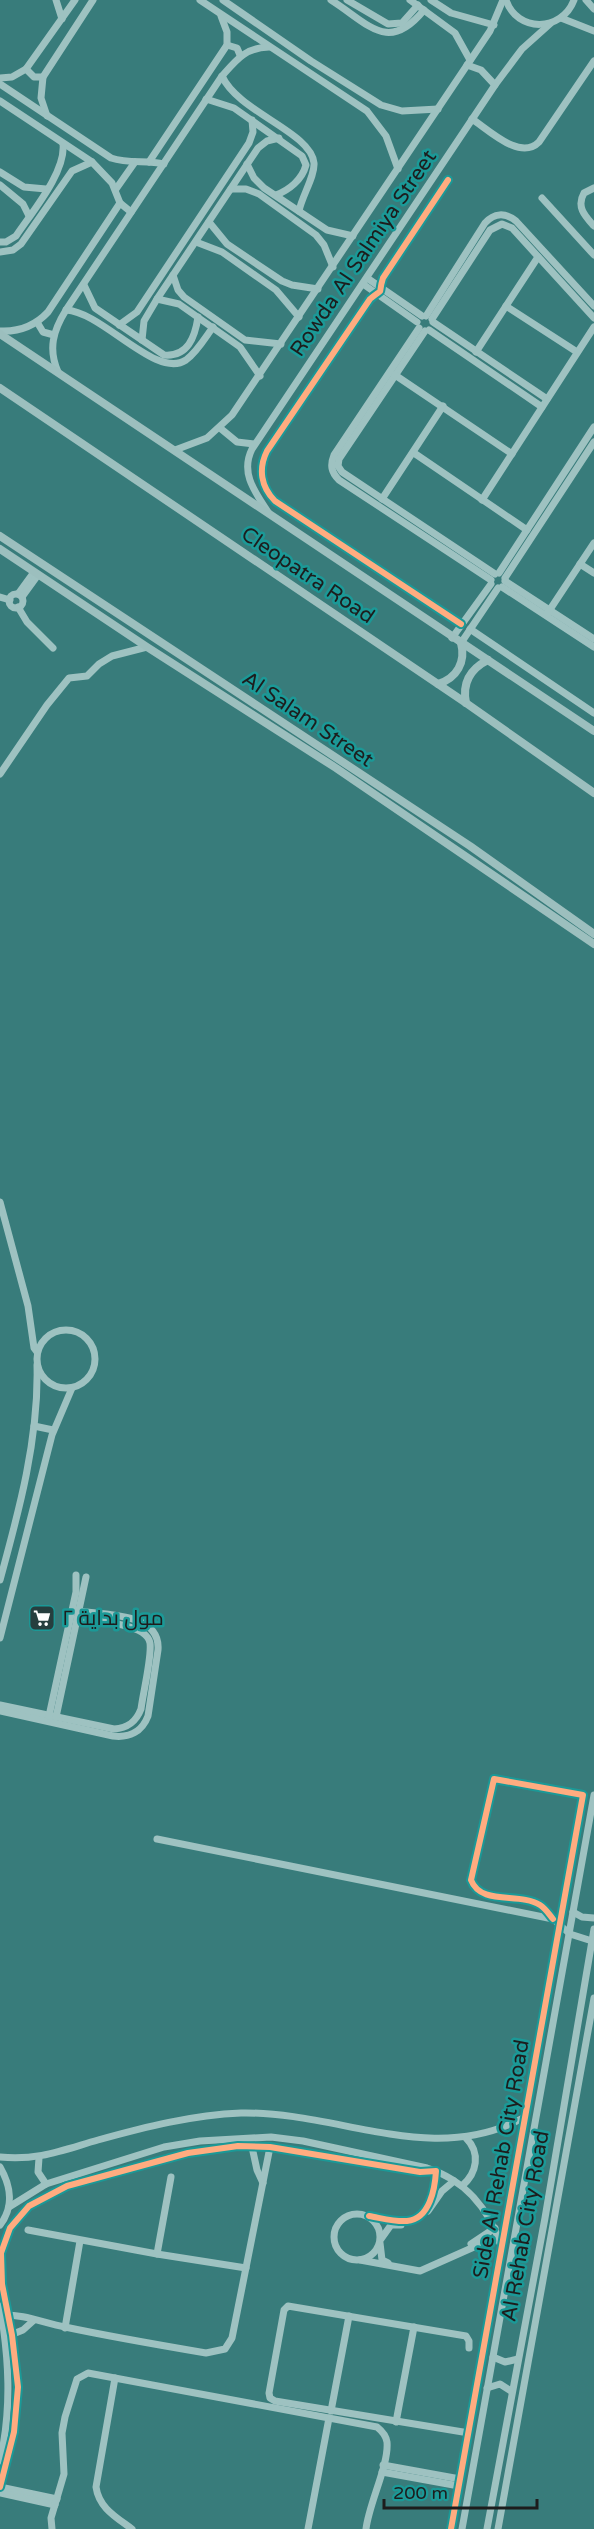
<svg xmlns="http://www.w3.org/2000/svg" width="594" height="2529" font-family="'Varela Round',Cairo,sans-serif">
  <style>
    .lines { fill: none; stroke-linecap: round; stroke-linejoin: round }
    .minor { stroke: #9ec2c1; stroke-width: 7 }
    .major { stroke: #9cbfbe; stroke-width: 8 }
    .cycleway-casing { stroke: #1b9997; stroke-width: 10 }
    .cycleway { stroke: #ffac80; stroke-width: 6 }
    .labels { text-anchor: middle; stroke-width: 5; stroke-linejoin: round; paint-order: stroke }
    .street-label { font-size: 21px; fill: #1d1d1d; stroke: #1b9997 }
    .poi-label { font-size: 21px; fill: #1d1d1d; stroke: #1b9997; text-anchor: start }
  </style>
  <rect width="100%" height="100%" fill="#387c7b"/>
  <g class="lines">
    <g class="minor">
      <polyline points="56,0 62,19"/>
      <polyline points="200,0 367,111 386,136 398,169"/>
      <polyline points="223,0 311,61 381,105 402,111 438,109"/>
      <path d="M331,0C369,24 388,54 424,10"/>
      <polyline points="347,0 388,24 402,23 418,5"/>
      <polyline points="410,0 455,33 470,60"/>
      <polyline points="431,0 451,13 494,25"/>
      <path d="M506,0C517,33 562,32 574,0"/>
      <polyline points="586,0 594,9"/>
      <polyline points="561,18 594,31"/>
      <polyline points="227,45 237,48 240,55"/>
      <polyline points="467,65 481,70 495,85"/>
      <polyline points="26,69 34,77 43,77"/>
      <path d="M222,76C238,112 311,132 314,163C315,176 302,196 299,211"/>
      <polyline points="0,78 12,77 26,69 75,0"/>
      <path d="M0,84L111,158C129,164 146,160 164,164"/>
      <path d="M206,99L234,108L302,156L306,165C302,180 289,190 276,195"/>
      <polyline points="0,101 92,162 112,183 120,203 131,212"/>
      <polyline points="47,116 41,98 43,77 93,0"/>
      <path d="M472,119C489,130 520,161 539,142L594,61"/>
      <polyline points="149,162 227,45 227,32 221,16"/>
      <polyline points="247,164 254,178 264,188 327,230 353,236"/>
      <polyline points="0,172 24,187 46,189"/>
      <path d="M448,180L383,278C377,297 386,286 370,299L267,451C258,469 261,487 275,501L461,624"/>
      <polyline points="0,185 23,204 29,216"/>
      <path d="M594,188L584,193C576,207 585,216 594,226"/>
      <polyline points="116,189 135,162"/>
      <polyline points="231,189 246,189 259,194 316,235 324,245 333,267"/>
      <polyline points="542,198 594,255"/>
      <polyline points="209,222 227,244 282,281 292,285 318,289"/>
      <path d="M0,242H6L16,236C32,212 66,172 63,144"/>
      <polyline points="196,242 222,252 276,290 299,317"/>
      <polyline points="0,252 13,250 21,244 72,171 92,162"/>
      <polyline points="173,275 178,290 184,297 245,340 281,344"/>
      <polyline points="367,278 422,316"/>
      <polyline points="363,284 417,322"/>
      <path d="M84,285L95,308L164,355C188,357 195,337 198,317"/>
      <polyline points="157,299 179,304 240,347 260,376"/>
      <polyline points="506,306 577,352"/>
      <path d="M66,310C103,312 156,380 186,360C197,352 205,338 213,327"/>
      <path d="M426,316L485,223C494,213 505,212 516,221L594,306"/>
      <polyline points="432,319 490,230 502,224 512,228 594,318"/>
      <polyline points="37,322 43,332 54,335"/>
      <polyline points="433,322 547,399"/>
      <polyline points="119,325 137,312 249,143 253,132 252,120"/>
      <path d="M419,328L334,455C330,465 331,472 339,480L491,580"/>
      <polyline points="429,330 542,407"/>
      <path d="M0,331C19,332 35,326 48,312L120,203"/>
      <polyline points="425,331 339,459 338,466 342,472 495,574"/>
      <polyline points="142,340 144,321 157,299 258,148 267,141 279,138"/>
      <polyline points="476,352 538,257"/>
      <path d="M58,372C48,349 53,331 66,310L222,76C237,59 245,48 269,47"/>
      <polyline points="395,375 512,454"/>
      <polyline points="220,428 237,442 254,444"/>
      <polyline points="175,450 207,438 232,415 490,31 503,0"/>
      <polyline points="414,453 527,530"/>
      <polyline points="382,499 443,406"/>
      <polyline points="482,500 594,327"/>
      <path d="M268,512C255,492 240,473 252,449L495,85L522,49L551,23"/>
      <polyline points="580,564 594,573"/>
      <polyline points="499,573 594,427"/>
      <polyline points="505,578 594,442"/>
      <polyline points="505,581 594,639"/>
      <polyline points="502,587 594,647"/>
      <polyline points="18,594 34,572"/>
      <circle cx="16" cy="601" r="7"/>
      <polyline points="0,597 10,600"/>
      <polyline points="22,597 38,575"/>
      <polyline points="18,607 27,622 53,648"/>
      <polyline points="547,614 594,543"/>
      <polyline points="470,629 594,713"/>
      <polyline points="452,638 491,584"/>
      <polyline points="461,643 498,588"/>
      <polyline points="0,774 47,705 69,678 87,676 99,664 112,656 147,647"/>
      <polyline points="0,1202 28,1306 34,1348 37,1352"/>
      <circle cx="66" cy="1359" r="29"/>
      <polyline points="34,1426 53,1430"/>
      <path d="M0,1580C19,1511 39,1438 37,1365"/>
      <polyline points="0,1638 52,1435 72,1388"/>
      <path d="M0,1705L114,1729C128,1728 136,1722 141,1709C143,1693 152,1657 150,1643C147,1623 94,1621 77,1619"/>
      <path d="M0,1711L113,1736C129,1738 142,1732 148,1716L158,1650C161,1612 104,1615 78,1611"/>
      <polyline points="49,1716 76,1592 76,1575"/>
      <polyline points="56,1717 86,1577"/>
      <polyline points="157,1839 553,1919 570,1934 592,1941"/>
      <polyline points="573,1912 582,1917 594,1918"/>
      <polyline points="252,2147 257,2170 263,2183"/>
      <path d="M0,2157C37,2161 63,2150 98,2140C145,2127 192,2115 241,2113C339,2111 431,2167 523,2118"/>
      <polyline points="39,2158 38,2172 46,2184"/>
      <path d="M0,2167C11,2186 14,2207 0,2225"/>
      <path d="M462,2186C477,2173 481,2153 466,2138"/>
      <path d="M9,2207L46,2184L164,2147L200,2141L271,2137L303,2141L427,2168C465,2180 489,2209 501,2246"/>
      <polyline points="428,2211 442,2191 454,2181"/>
      <circle cx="357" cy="2237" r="23"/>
      <polyline points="28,2230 157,2254 246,2268"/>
      <polyline points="381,2239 391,2225 401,2225"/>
      <polyline points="380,2243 382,2260 388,2263"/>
      <polyline points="471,2244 495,2228"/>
      <polyline points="157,2254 171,2177"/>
      <polyline points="360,2260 420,2271 483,2243 499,2239"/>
      <path d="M0,2306C9,2358 12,2408 0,2461"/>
      <path d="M2,2315C23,2314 44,2323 65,2327C112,2337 159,2345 206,2353L225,2349L232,2338L270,2147"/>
      <polyline points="65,2328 80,2241"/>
      <polyline points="8,2336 23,2330 33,2321"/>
      <polyline points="469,2348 469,2341 466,2336 288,2306 284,2310 269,2393 270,2398 275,2401 469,2433"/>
      <polyline points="493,2357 505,2362 518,2359"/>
      <path d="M115,2378L96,2487C99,2508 116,2517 132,2529"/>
      <polyline points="487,2388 500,2384 511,2391"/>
      <polyline points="331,2411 349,2316"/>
      <polyline points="396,2422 414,2327"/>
      <polyline points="383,2465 460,2479"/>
      <polyline points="382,2472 459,2486"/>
      <path d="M0,2487L14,2432L18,2387L12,2335L2,2284L1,2253L10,2228L29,2206L67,2186L188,2153L238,2146L270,2147L420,2172L436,2171C435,2188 430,2219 407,2221C395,2222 381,2218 369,2216"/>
      <polyline points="0,2487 57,2499"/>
      <polyline points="0,2493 55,2505"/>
      <path d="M52,2529L51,2518L64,2474L62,2433L65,2417L77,2379L88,2373L377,2427C382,2431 386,2435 387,2442C389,2465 369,2503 366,2529"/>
      <polyline points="308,2529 329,2418"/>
      <path d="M451,2529L583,1795L494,1779L471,1880C481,1906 519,1892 540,1905C545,1908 549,1914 553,1919"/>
      <polyline points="462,2529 594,1795"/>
      <polyline points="487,2529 545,2218 594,1929"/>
      <polyline points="498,2529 594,1998"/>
    </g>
    <g class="major">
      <polyline points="0,334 594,731"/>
      <polyline points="0,388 466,703 594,793"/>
      <polyline points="0,536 470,846 594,934"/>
      <polyline points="0,549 147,647 336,768 594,944"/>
      <path d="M438,684C457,678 466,662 461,643"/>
      <path d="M466,703C462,683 470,669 488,660"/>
    </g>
    <defs>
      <g id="cycleway">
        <path d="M448,180L383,278C377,297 386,286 370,299L267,451C258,469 261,487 275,501L461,624"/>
        <path d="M0,2487L14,2432L18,2387L12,2335L2,2284L1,2253L10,2228L29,2206L67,2186L188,2153L238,2146L270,2147L420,2172L436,2171C435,2188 430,2219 407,2221C395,2222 381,2218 369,2216"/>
        <path d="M451,2529L583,1795L494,1779L471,1880C481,1906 519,1892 540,1905C545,1908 549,1914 553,1919"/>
      </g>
    </defs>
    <use href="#cycleway" class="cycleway-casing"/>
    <use href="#cycleway" class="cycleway"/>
  </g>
  <defs>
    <symbol id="supermarket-square" viewBox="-11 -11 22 22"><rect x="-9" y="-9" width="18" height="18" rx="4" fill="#263e3e" stroke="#1b9997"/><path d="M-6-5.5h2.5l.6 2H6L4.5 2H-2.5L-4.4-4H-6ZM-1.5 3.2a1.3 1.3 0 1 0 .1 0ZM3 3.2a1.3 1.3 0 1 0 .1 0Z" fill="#fff"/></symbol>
  </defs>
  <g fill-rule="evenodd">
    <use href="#supermarket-square" x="27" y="1603" width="30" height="30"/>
  </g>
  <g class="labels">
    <g class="street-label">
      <text transform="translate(363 253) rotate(-56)" y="7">Rowda Al Salmiya Street</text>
      <text transform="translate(308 575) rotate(34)" y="7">Cleopatra Road</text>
      <text transform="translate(308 719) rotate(34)" y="7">Al Salam Street</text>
      <text transform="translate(501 2159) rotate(-80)" y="7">Side Al Rehab City Road</text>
      <text transform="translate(525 2226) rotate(-80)" y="7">Al Rehab City Road</text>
    </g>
    <g class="poi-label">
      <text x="62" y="1625">مول بداية ۲</text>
    </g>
  </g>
  <path d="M384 2499v9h153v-9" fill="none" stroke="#1d1d1d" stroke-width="3"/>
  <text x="393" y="2499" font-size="18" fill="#1d1d1d" stroke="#1b9997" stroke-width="4.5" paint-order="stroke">200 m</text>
</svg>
